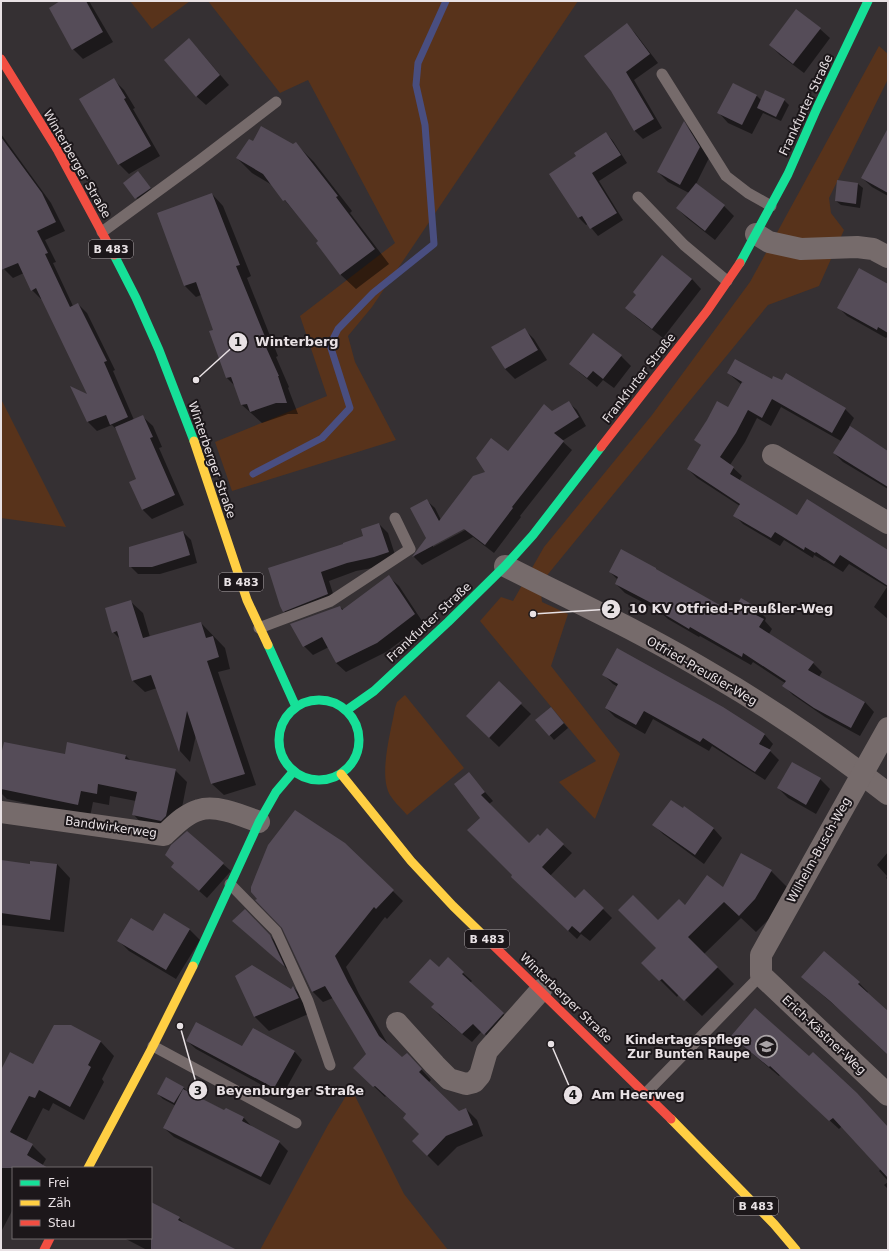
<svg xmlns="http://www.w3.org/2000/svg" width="889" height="1251" font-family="'DejaVu Sans',sans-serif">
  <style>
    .green { fill: #58331b }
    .shadow { fill: #0007; fill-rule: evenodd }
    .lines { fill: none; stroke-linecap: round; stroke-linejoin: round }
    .stream { stroke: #494e80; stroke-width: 7 }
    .building { fill: #554c58 }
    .lane { stroke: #766b6b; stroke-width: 11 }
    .street { stroke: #766b6b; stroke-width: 22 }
    .fast { stroke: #16e098; stroke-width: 9 }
    .slow { stroke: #ffcf43; stroke-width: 9 }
    .jam { stroke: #f24e42; stroke-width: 9 }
    .labels { text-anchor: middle; stroke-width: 4; stroke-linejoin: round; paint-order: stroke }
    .shield { fill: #1c171a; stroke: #aba4a7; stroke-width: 1 }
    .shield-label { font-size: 11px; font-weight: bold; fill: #e8e1e4 }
    .street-label { font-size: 12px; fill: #e8e1e4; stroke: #1c171a }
    .poi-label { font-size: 12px; font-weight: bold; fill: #e8e1e4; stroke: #1c171a; text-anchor: end }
    .leader { fill: none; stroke: #e8e1e4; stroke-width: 1.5 }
    .callout-dot { fill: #e8e1e4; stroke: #1c171a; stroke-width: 1.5 }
    .mark-label { font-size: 12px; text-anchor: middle; font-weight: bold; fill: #111 }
    .callout-label { font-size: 13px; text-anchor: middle; font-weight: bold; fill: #e8e1e4; stroke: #1c171a; stroke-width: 4; stroke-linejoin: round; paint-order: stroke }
  </style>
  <rect width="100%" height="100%" fill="#353033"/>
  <g class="green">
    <polygon points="130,1 190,1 152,29"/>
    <polygon points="208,1 578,1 372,307 348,336 355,362 396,440 232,491 215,442 327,396 300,316 395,243 308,80 280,93"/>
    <polygon points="879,46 888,54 888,79 829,198 831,213 844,230 819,286 768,305 540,584 542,602 568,614 551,666 620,754 595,819 559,782 596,761 480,621 501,597 513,601 544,547 652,415 750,282"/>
    <polygon points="1,399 66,527 1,518"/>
    <path d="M405,695L464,768L407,815C402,809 390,798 388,791C380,770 391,731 395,708L397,702Z"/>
    <polygon points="351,1088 404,1194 448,1250 260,1250 328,1125"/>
  </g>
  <g class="shadow">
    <polygon points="62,1 89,1 113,42 83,59 73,49"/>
    <polygon points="626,24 635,33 658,63 634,80 662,128 643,139 635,131 612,91"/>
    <polygon points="820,29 830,38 804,73 780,55 770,45"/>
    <polygon points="198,49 229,85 206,105 196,96"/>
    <polygon points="114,80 124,90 135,108 133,109 160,156 129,174 119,164"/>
    <polygon points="734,84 757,96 761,100 784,100 789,105 781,121 763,113 752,134 728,123 719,113"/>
    <polygon points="684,123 693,133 709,158 696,184 724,206 734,216 715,240 687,218 677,208 689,193 668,182 658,172"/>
    <polygon points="606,133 613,141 627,163 599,181 623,220 598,236 588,224 586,225 578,217 578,156"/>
    <polygon points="1,134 51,203 65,231 45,240 56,262 53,263 73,306 78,304 87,313 115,370 113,371 134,420 143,417 153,426 162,447 159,448 184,505 152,519 142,509 138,479 118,431 112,425 97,431 88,422 72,388 90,397 42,298 41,299 32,290 24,273 13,278 4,269 1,261"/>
    <polygon points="254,143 293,146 296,144 314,162 352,211 350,213 389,264 356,289 341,275 317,243 320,242 272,185 252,173 237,158"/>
    <polygon points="888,149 888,196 872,187 862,178"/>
    <polygon points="138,173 155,193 141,203 124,183"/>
    <polygon points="858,184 863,188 860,208 841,205 836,201"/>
    <polygon points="212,194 223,206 251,276 247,278 278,356 276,357 289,387 288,388 298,414 288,414 262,423 242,405 235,386 227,378 214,330 201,295 196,297 185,286"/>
    <polygon points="692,279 701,289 663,338 637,318 627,308"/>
    <polygon points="888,285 888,336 886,338 847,316 838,307"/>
    <polygon points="524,329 534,339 547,360 515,379 505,369 493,347"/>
    <polygon points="593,334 621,356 631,366 614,388 603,380 597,387 580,373 570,364"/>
    <polygon points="728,373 773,380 845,409 854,418 849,427 888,451 888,489 843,462 834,453 841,441 781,407 771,426 757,418 745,442 730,465 742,476 739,481 798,516 888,552 888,619 874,607 887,587 849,564 843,572 825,561 824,561 814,555 813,558 784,540 780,546 743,524 735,516 740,506 697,478 688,469 702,446 695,439 729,408 742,385"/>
    <path d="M568,402L577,410L586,426L562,441L572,450L520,516L521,517L494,553L473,537L422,565L414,557L427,538L426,500L435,508L441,520L486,472L552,412ZM468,526L469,528L433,547V545Z"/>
    <polygon points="379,524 388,533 397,561 383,566 356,571 329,581 336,603 293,620 284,611 344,545 364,537"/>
    <polygon points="183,532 191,540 197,563 160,574 138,574 130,566"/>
    <polygon points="610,572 733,614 757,609 766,618 765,621 772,629 769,634 813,663 822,672 819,677 865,702 874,712 860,736 825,717 793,695 784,686 785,683 753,662 751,665 700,636 699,637 668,619 659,611 625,593 616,584 618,580"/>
    <polygon points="389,577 399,586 424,624 386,652 346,672 336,663 329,647 313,655 304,646 340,607 344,610"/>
    <polygon points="131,602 143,613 150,637 201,623 225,648 230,669 218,672 256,785 224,795 212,784 196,735 190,762 180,751 157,688 145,692 133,681 121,640 113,632"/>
    <polygon points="604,675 765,735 773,744 769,750 779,760 765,780 712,746 709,751 653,719 645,734 615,717 606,708 618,687 613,684"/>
    <polygon points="499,683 531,714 499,747 477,726"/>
    <polygon points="555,713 568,728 554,740 537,720"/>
    <polygon points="66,755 126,756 131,761 175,770 187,782 178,828 145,827 133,814 136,801 110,796 109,805 93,802 90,817 7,799 1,793 1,760"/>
    <polygon points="469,774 493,801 489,804 529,845 540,837 547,830 572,853 550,876 575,900 584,890 612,918 590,941 581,934 577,939 521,886 481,818"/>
    <polygon points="820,779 830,789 816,814 788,798 778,788"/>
    <polygon points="684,808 714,829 722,838 704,864 663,834 654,825"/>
    <polygon points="345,844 403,901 387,919 385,917 346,967 359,994 389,1046 402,1059 420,1068 431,1080 428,1083 459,1112 466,1109 477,1120 483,1136 457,1147 438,1166 413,1141 420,1134 407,1115 386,1096 385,1097 355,1068 367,1054 333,998 323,1002 312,991"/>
    <polygon points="888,852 888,880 886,878 887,876 877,865"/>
    <polygon points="1,861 31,865 57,864 70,878 64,932 1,925"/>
    <polygon points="223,864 231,871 207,898 180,874"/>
    <polygon points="771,871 788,888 772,916 756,932 741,918 704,954 734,984 702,1016 679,994 677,997 643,963 658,948 658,921 685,906 723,888"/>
    <polygon points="245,911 283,949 296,977 234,921"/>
    <polygon points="164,915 190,930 200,940 176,979 129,951 119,941 154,932"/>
    <polygon points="824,953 859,983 868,992 867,993 888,1013 888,1055 840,1010 812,986"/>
    <polygon points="463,973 472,981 470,983 512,1022 494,1043 482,1031 472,1042 440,1016 432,1007 435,1005 419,990"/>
    <polygon points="293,987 308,1002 313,1012 269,1031 254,1016 291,990"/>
    <polygon points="187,1041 243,1048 294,1051 302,1060 282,1096 196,1049"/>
    <polygon points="101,1042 114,1056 102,1079 104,1082 84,1120 53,1103 49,1111 43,1108 26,1141 32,1145 46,1159 42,1166 46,1168 13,1168 13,1209 1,1232 1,1072 33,1066"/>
    <polygon points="742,1045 888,1128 888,1181 879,1171 881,1169 842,1126 839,1129 780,1075 779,1076"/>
    <polygon points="166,1078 184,1088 188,1092 225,1111 226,1109 244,1118 253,1128 279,1142 288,1151 270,1185 174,1137 164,1128 176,1106 163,1099 158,1094"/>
    <polygon points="888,1182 888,1189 884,1185"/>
    <polygon points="151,1203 179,1218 187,1226 230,1250 147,1250 124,1238 151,1238"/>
  </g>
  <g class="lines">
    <polyline class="stream" points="253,474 322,438 350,408 330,345 338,329 373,293 434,244 425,125 416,85 418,63 446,1"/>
  </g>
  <g class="building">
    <polygon points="60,1 86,1 103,32 72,50 49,8"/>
    <polygon points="796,9 821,28 793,64 769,45"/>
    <polygon points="627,23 650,54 626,72 654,119 634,131 611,91 584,56"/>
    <polygon points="189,38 220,75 196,97 164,60"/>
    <polygon points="114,78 126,98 124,99 151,146 118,165 79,99"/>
    <polygon points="733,83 757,95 742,125 717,113"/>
    <polygon points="765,90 785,99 776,117 757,108"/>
    <polygon points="684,121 700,147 680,185 657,172"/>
    <polygon points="261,126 293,144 296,142 299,146 338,196 336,197 375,249 340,275 316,243 318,241 285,200 283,201 263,174 236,158 249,139 253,141"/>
    <polygon points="888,128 888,193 861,178"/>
    <polygon points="606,132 621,155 592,173 617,213 590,229 582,216 578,218 549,174 576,156 574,153"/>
    <polygon points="1,137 42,193 56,222 37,231 48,253 45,254 70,307 78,303 107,361 104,362 128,417 110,425 106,415 87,422 70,386 87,394 36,288 31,291 18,263 1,270"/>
    <polygon points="138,171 151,188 135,199 123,183"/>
    <polygon points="837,180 858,183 856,204 835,201"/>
    <polygon points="696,183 725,205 705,231 676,208"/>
    <polygon points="212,193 240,265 236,266 268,344 265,345 279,376 278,376 287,403 276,403 250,412 247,404 241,405 231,377 226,378 209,331 213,330 196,282 184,286 157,213"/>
    <polygon points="662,255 692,279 652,329 625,308 636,295 633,292"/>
    <polygon points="859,268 888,284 888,333 878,327 877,330 837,308"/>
    <polygon points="525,328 538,350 505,369 491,347"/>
    <polygon points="593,333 622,355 603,379 593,371 587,378 569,364"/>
    <polygon points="735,359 772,379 773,376 782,380 786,373 846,408 832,433 772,399 762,418 748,410 736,433 720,457 734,467 730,474 797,515 807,499 888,550 888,586 840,555 834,564 816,552 815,553 805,547 804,550 775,532 771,538 733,516 740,504 687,469 701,445 694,440 707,420 717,401 728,407 742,382 744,383 727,373"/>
    <polygon points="569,401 579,417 554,433 564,441 512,507 513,508 485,545 464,529 412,557 426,538 410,508 427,499 439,521 473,476 485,472 476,458 491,438 508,451 544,404 552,411"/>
    <polygon points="143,415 153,437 150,438 175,495 142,510 129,482 136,479 115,427"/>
    <polygon points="850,426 888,451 888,487 833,453"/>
    <polygon points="379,523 389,552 374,557 347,563 321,572 328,594 283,612 280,606 268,568 343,544 343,543 363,536 361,529"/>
    <polygon points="183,531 190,555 152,567 129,567 129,547"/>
    <polygon points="621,549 656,568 656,569 732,612 741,598 758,608 754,614 764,619 759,627 814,662 808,670 865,702 851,728 814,708 782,686 786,681 743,653 742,657 690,627 689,629 657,610 659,607 615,584 618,577 609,572"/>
    <polygon points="389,575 415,614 377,643 336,663 322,637 303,647 290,624 340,606 342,610"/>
    <polygon points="131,600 143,638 201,622 206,638 213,636 219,657 207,661 245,774 211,784 187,711 179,752 151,675 132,681 117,631 112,633 105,608"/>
    <polygon points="617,648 723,707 765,734 759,744 771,750 755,772 703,738 700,742 644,711 636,725 605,708 618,684 602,675"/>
    <polygon points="499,681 522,703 489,738 466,716"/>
    <polygon points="551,707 564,723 549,736 535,720"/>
    <polygon points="4,742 65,754 67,742 126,755 125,759 176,769 166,816 161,821 132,815 137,792 98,784 97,794 81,791 78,805 1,789 1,755"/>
    <polygon points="792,762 821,778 806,805 777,788"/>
    <polygon points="469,772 485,792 481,795 529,843 538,834 540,836 547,828 564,844 542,867 575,898 584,889 604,908 580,933 572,926 568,931 511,877 512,875 467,830 480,818 454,784"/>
    <polygon points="671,800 683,808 684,806 714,828 695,855 652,825"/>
    <polygon points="295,810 345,843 394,890 376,909 374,907 335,956 348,982 379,1036 402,1057 407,1053 410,1056 422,1069 419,1072 459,1111 466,1108 473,1125 446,1136 427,1156 412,1141 419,1134 403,1118 406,1114 375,1086 373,1087 353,1068 366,1054 325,986 312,992 282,928 255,900 257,899 251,892 251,887 268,845"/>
    <polygon points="187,831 224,863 199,891 171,867 174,863 165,855 171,845"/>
    <polygon points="741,853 772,870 755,899 739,916 724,902 688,937 718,967 684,1001 662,979 659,981 641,963 656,948 618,910 633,895 658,920 679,899 685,905 707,875 723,887"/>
    <polygon points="1,860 30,864 30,861 57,864 50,920 1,913"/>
    <polygon points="245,909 270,935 285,967 232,921"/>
    <polygon points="164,913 190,929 166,970 117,941 131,918 153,931"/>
    <polygon points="824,951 860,982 858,984 888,1011 888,1055 830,1001 801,977"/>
    <polygon points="448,957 464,972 462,974 504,1013 484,1035 473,1024 462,1034 431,1007 434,1004 409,982 430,959 439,967"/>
    <polygon points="252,965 291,989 293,986 299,998 254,1017 235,976"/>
    <polygon points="755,1008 809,1056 813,1052 857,1093 888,1127 888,1178 833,1118 829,1121 770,1066 769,1067 731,1036"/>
    <polygon points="196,1022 242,1046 253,1028 295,1051 274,1088 186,1041"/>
    <polygon points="54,1025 71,1025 101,1041 88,1065 91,1067 70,1107 39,1090 35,1098 29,1096 10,1132 33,1144 27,1155 48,1168 1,1168 1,1070 10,1052 33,1064"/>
    <polygon points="166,1077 184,1087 174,1103 157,1094"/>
    <polygon points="183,1089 224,1110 226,1108 244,1117 242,1121 280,1141 261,1177 163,1128"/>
    <polygon points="151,1202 180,1217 178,1220 237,1250 151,1250"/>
  </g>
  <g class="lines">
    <g class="lane">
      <polyline points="662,74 726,176 748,193 771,206"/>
      <polyline points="638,197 684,245 727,281"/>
      <polyline points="102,232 199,161 276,102"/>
      <polyline points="259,628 331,601 410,549 395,518"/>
      <polyline points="230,884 276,931 308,1001 330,1065"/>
      <polyline points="153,1046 296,1123"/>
      <polyline points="646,1093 761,975"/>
    </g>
    <g class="street">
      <polyline points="756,234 769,242 801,249 857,247 873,249 888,257"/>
      <polyline points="773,455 888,523"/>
      <path d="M505,566C576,602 648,635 715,676C775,711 833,751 888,794"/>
      <polyline points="888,728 761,955 761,975 888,1095"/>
      <path d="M1,812L164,835C174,826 185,814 199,810C216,804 243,816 259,822"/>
      <polyline points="397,1023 435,1065 449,1079 466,1084 474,1082 480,1075 487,1051 541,990"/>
    </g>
    <g class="fast">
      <polyline points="114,255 136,298 159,350 194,441"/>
      <polyline points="740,263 788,174 817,108 868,1"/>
      <polyline points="268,645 296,707"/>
      <circle cx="319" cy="740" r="40"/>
      <polyline points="347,710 374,691 448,622 505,566 533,535 601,447"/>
      <polyline points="193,966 259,822 276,792 293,772"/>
    </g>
    <g class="slow">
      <polyline points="194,441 247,600 268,645"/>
      <polyline points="341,774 411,861 453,906 488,940"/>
      <polyline points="671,1119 774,1224 796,1250"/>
      <polyline points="88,1168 153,1046 193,966"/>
    </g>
    <g class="jam">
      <polyline points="1,59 58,151 114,255"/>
      <polyline points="601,447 707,311 740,263"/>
      <polyline points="488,940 671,1119"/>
      <polyline points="44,1250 50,1238"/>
    </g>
  </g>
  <defs>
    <symbol id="school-ring" viewBox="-11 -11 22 22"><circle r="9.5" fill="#1c171a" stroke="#a9a3a6" stroke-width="1.5"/><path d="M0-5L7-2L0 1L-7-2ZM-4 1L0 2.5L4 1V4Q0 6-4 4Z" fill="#a9a3a6"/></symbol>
  </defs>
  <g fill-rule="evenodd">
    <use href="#school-ring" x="754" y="1034" width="25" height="25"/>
  </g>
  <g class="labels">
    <g class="shield">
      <rect x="89" y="240" width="44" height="18" rx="3"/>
      <rect x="219" y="573" width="44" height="18" rx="3"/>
      <rect x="465" y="930" width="44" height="18" rx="3"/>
      <rect x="734" y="1197" width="44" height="18" rx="3"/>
    </g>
    <g class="shield-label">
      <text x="111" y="253">B 483</text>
      <text x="241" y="586">B 483</text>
      <text x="487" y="943">B 483</text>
      <text x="756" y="1210">B 483</text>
    </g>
    <g class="street-label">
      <text transform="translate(806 105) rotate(-65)" y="4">Frankfurter Straße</text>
      <text transform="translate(77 164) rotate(60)" y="4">Winterberger Straße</text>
      <text transform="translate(639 378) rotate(-52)" y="4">Frankfurter Straße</text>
      <text transform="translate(212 460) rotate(71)" y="4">Winterberger Straße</text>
      <text transform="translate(429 622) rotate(-43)" y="4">Frankfurter Straße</text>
      <text transform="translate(702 671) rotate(30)" y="4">Otfried-Preußler-Weg</text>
      <text transform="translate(111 827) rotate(8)" y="4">Bandwirkerweg</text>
      <text transform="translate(819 850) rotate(-61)" y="4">Wilhelm-Busch-Weg</text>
      <text transform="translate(566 998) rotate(44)" y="4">Winterberger Straße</text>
      <text transform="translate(824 1035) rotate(43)" y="4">Erich-Kästner-Weg</text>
    </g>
    <g class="poi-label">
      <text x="750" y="1044">Kindertagespflege<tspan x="750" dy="14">Zur Bunten Raupe</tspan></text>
    </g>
  </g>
  <path class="leader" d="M196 380L238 342M533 614L611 609M180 1026L198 1090M551 1044L573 1095"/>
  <g class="callout-dot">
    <circle cx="196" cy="380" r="4"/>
    <circle cx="533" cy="614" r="4"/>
    <circle cx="180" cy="1026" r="4"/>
    <circle cx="551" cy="1044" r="4"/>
    <circle cx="238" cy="342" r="10"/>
    <circle cx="611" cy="609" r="10"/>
    <circle cx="198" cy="1090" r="10"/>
    <circle cx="573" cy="1095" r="10"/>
  </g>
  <g class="mark-label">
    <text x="238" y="346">1</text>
    <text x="611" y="613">2</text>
    <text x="198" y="1095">3</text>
    <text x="573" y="1099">4</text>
  </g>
  <g class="callout-label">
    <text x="297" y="346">Winterberg</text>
    <text x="731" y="613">10 KV Otfried-Preußler-Weg</text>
    <text x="290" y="1095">Beyenburger Straße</text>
    <text x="638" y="1099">Am Heerweg</text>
  </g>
  <rect width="889" height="1251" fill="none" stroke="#e8e1e4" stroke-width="4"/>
  <rect x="12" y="1167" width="140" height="72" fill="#1c171a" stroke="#6e686b"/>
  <rect x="20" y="1180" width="20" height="6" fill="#16e098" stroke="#6e686b"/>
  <text x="48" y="1187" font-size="12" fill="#e8e1e4">Frei</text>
  <rect x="20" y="1200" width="20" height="6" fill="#ffcf43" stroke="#6e686b"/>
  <text x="48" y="1207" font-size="12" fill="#e8e1e4">Zäh</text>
  <rect x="20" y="1220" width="20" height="6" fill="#f24e42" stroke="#6e686b"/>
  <text x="48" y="1227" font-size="12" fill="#e8e1e4">Stau</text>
</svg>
